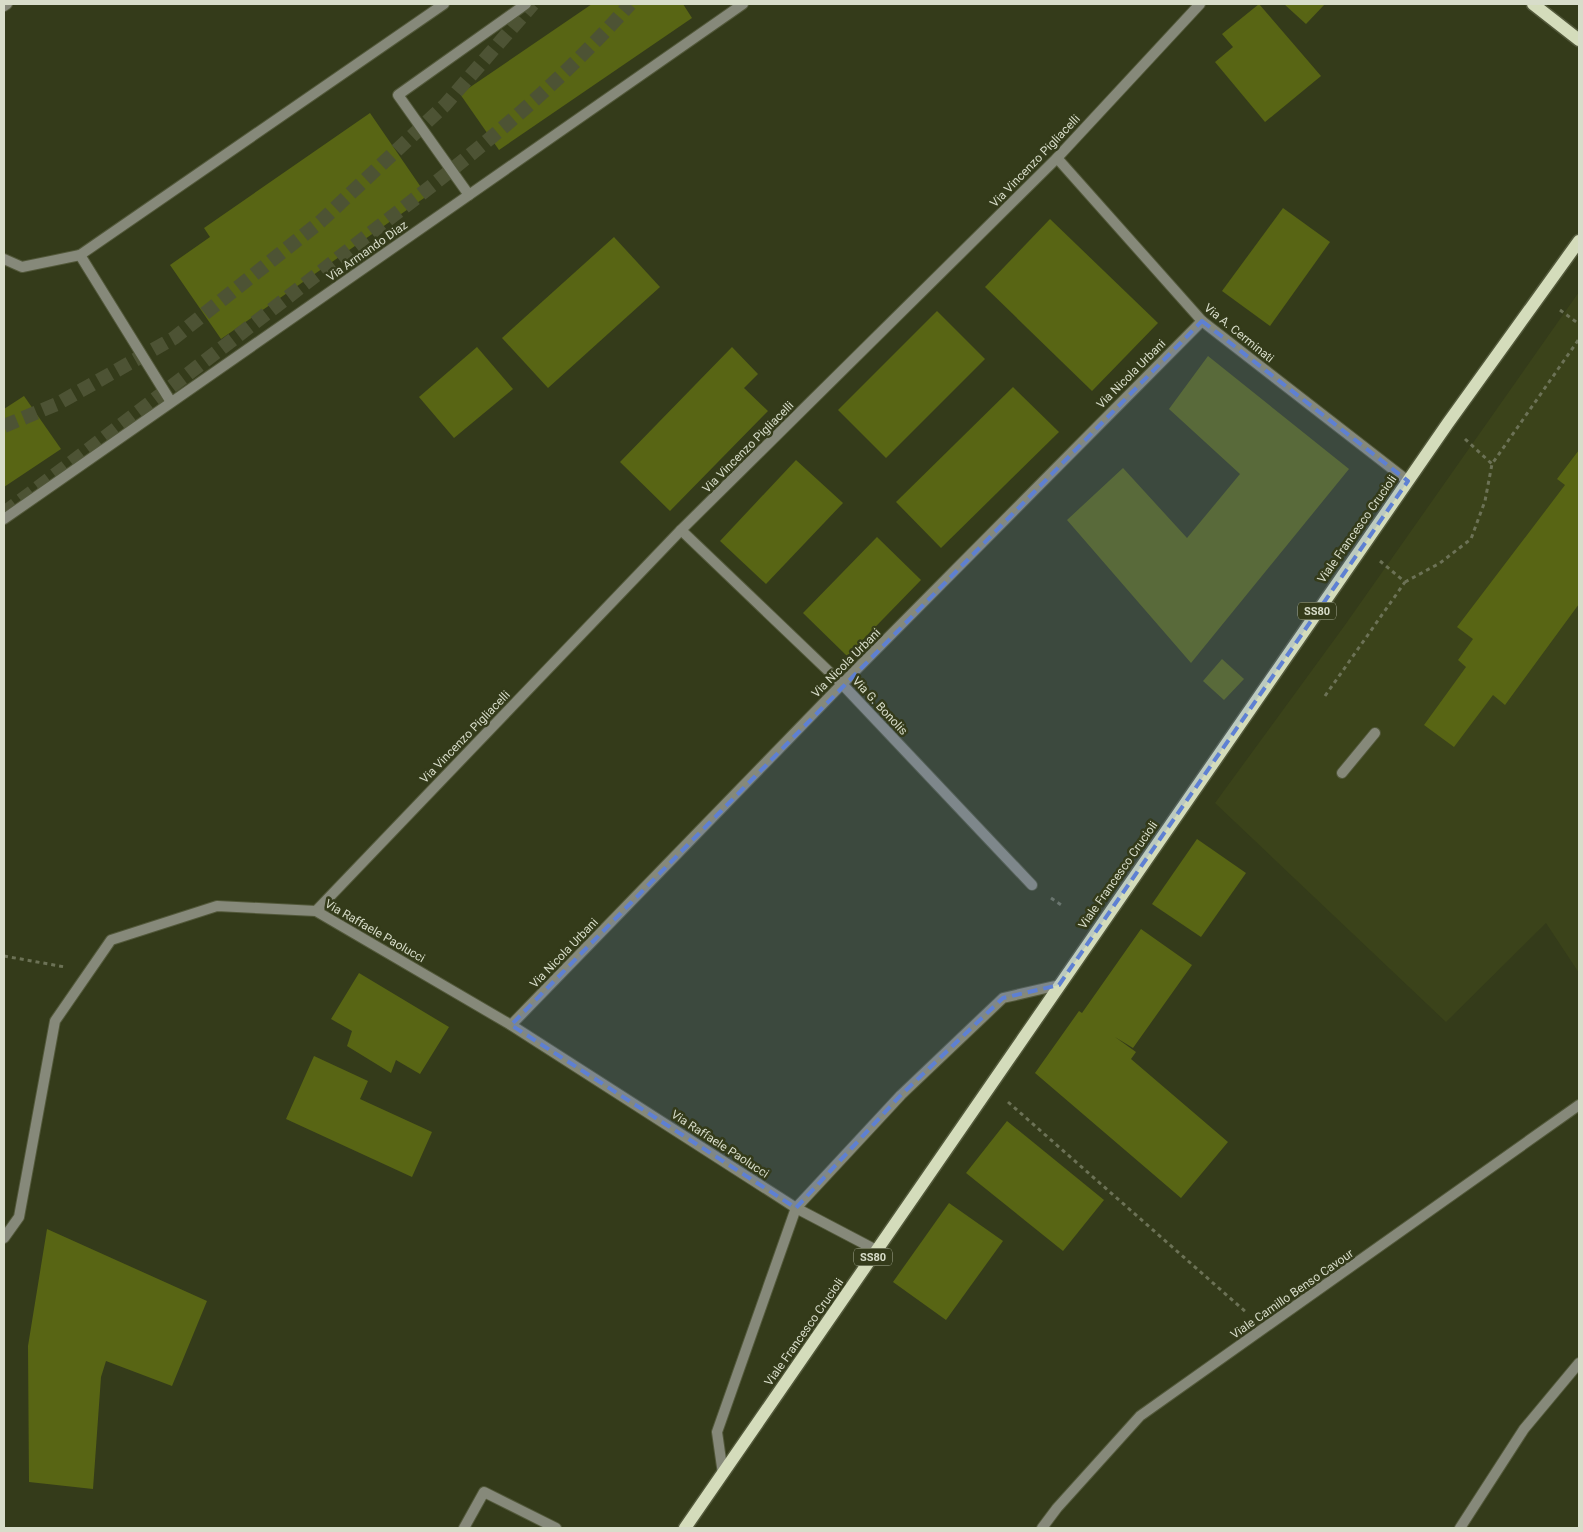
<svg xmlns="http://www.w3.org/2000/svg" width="1583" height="1532" font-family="Roboto,sans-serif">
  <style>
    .built { fill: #3b431a }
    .building { fill: #586514 }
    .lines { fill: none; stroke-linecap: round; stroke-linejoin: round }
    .trunk-tunnel { stroke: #4d5334; stroke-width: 14; stroke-dasharray: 14 7; stroke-linecap: butt }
    .service-casing { stroke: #52583a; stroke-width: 12 }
    .minor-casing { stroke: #52583a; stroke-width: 12 }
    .tertiary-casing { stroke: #52583a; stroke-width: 12 }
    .primary-casing { stroke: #52583a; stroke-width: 15 }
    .path { stroke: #6c7256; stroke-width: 3; stroke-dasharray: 4 4; stroke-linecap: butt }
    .service { stroke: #86897a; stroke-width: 10 }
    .minor { stroke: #86897a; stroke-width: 10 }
    .tertiary { stroke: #86897a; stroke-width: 10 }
    .primary { stroke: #d4dcbb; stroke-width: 12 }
    .marked { fill: #5e80d3; fill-opacity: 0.2; stroke: #5e80d3; stroke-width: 4; stroke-dasharray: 10 6; stroke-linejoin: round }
    .labels { text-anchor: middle; stroke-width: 5; stroke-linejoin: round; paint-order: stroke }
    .shield { fill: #343b1a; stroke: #a7ac95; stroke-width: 1 }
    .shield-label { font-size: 11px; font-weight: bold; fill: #d8ddca }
    .street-label { font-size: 12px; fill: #d8ddca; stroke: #343b1a }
  </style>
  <rect width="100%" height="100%" fill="#343b1a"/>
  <polygon class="built" points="1579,292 1579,973 1546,923 1446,1022 1215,803 1345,625"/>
  <g class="building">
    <polygon points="592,4 683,4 692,18 499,150 460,94"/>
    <polygon points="1259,4 1321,76 1265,122 1215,62 1233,47 1222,34"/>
    <polygon points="1284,4 1325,4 1306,24"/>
    <polygon points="370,113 427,196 221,339 170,265 210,237 204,228"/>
    <polygon points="1283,208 1330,242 1270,326 1222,291"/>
    <polygon points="1050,219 1158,323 1092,391 985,287"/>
    <polygon points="614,237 660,287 548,388 502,338"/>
    <polygon points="937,311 985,359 886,458 838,410"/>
    <polygon points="477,347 513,389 454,438 419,397"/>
    <polygon points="732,347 758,374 744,388 768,411 670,511 620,462"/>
    <polygon points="1208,356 1349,469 1191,663 1067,520 1123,468 1187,538 1240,474 1169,409"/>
    <polygon points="1013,387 1059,432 941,548 896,502"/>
    <polygon points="24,396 61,449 4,487 4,409"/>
    <polygon points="1579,450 1579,604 1505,705 1493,695 1454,747 1424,725 1466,667 1458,660 1473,639 1457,627 1565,485 1557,479"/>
    <polygon points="796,460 843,503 766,584 720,541"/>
    <polygon points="877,537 921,580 847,656 803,613"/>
    <polygon points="1222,659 1244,679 1224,700 1203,681"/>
    <polygon points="1197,839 1246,873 1201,937 1152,904"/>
    <polygon points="1141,929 1192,965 1133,1048 1115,1037 1136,1052 1131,1059 1228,1142 1181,1198 1035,1073 1079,1011 1082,1013"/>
    <polygon points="359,973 449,1027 420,1074 396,1060 391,1073 347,1046 352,1031 331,1019"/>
    <polygon points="314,1056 368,1081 360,1099 432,1132 412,1177 286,1119"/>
    <polygon points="1007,1121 1104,1200 1063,1251 966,1173"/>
    <polygon points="949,1203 1003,1241 946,1320 893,1282"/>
    <polygon points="47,1229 207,1301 172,1386 106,1361 101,1377 93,1489 29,1482 28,1346"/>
  </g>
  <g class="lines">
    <g class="trunk-tunnel">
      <polyline points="4,426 57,404 174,338 320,222 445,105 533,4"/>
      <path d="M4,513C119,427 233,340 346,252C446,175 547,99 630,4"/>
    </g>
    <defs>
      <g id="service">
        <polyline points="4,6 7,4"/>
        <polyline points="469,195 398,95 526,4"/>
        <polyline points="80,255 171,402"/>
        <polyline points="4,259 22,267 80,255 444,4"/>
        <polyline points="1342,773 1375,733"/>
      </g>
      <g id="minor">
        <polyline points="1057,158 1202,321 1408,481"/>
        <polyline points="4,519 743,4"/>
        <polyline points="681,530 842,684 1032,885"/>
        <polyline points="316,911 681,530 1057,158 1200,4"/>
        <polyline points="511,1025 842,684 1202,321"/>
        <polyline points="4,1238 19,1217 55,1021 111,940 217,906 316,911 511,1025 796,1208 878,1251"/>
        <polyline points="723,1474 717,1432 796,1208 901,1095 1003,998 1059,985"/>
        <polyline points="464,1528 484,1492 556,1528"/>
      </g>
      <g id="tertiary">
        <polyline points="1042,1528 1057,1508 1140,1416 1579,1105"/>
        <polyline points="1460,1528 1524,1429 1579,1363"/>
      </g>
      <g id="primary">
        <polyline points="1533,4 1579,40"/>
        <polyline points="685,1528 1448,423 1579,241"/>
      </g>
    </defs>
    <use href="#service" class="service-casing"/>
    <use href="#minor" class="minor-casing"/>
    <use href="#tertiary" class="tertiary-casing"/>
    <use href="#primary" class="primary-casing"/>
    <g class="path">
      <polyline points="1560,310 1579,324"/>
      <polyline points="1465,439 1492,464"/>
      <polyline points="1405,582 1440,563 1471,539 1485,501 1492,464 1579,339"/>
      <polyline points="1325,696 1405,582 1380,561"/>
      <polyline points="1051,898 1064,907"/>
      <polyline points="4,956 65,967"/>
      <polyline points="1008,1102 1247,1313"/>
    </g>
    <use href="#service" class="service"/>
    <use href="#minor" class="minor"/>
    <use href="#tertiary" class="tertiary"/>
    <use href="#primary" class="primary"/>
  </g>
  <path class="marked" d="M1202,321L1408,481L1059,985L1003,998L901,1095L796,1208L511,1025Z"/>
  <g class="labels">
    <g class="shield">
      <rect x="1298" y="602.5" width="38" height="17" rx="4"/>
      <rect x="854" y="1248.5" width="38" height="17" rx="4"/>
    </g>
    <g class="shield-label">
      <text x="1317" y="615">SS80</text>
      <text x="873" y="1261">SS80</text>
    </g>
    <g class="street-label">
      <text transform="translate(1035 161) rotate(-46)" y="4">Via Vincenzo Pigliacelli</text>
      <text transform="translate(367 251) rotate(-35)" y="4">Via Armando Diaz</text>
      <text transform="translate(1239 333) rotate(39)" y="4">Via A. Cerminati</text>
      <text transform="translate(1131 374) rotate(-45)" y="4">Via Nicola Urbani</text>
      <text transform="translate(748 447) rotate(-45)" y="4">Via Vincenzo Pigliacelli</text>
      <text transform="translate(1357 529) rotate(-55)" y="4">Viale Francesco Crucioli</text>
      <text transform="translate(846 663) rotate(-45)" y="4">Via Nicola Urbani</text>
      <text transform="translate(880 706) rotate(47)" y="4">Via G. Bonolis</text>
      <text transform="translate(465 737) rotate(-46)" y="4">Via Vincenzo Pigliacelli</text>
      <text transform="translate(1118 875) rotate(-55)" y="4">Viale Francesco Crucioli</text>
      <text transform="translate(375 931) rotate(30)" y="4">Via Raffaele Paolucci</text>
      <text transform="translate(564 953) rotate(-46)" y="4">Via Nicola Urbani</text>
      <text transform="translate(720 1144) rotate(33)" y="4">Via Raffaele Paolucci</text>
      <text transform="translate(1292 1294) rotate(-35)" y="4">Viale Camillo Benso Cavour</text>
      <text transform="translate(804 1332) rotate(-55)" y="4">Viale Francesco Crucioli</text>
    </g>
  </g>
  <rect width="1583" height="1532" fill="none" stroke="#d8ddca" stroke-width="10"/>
</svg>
